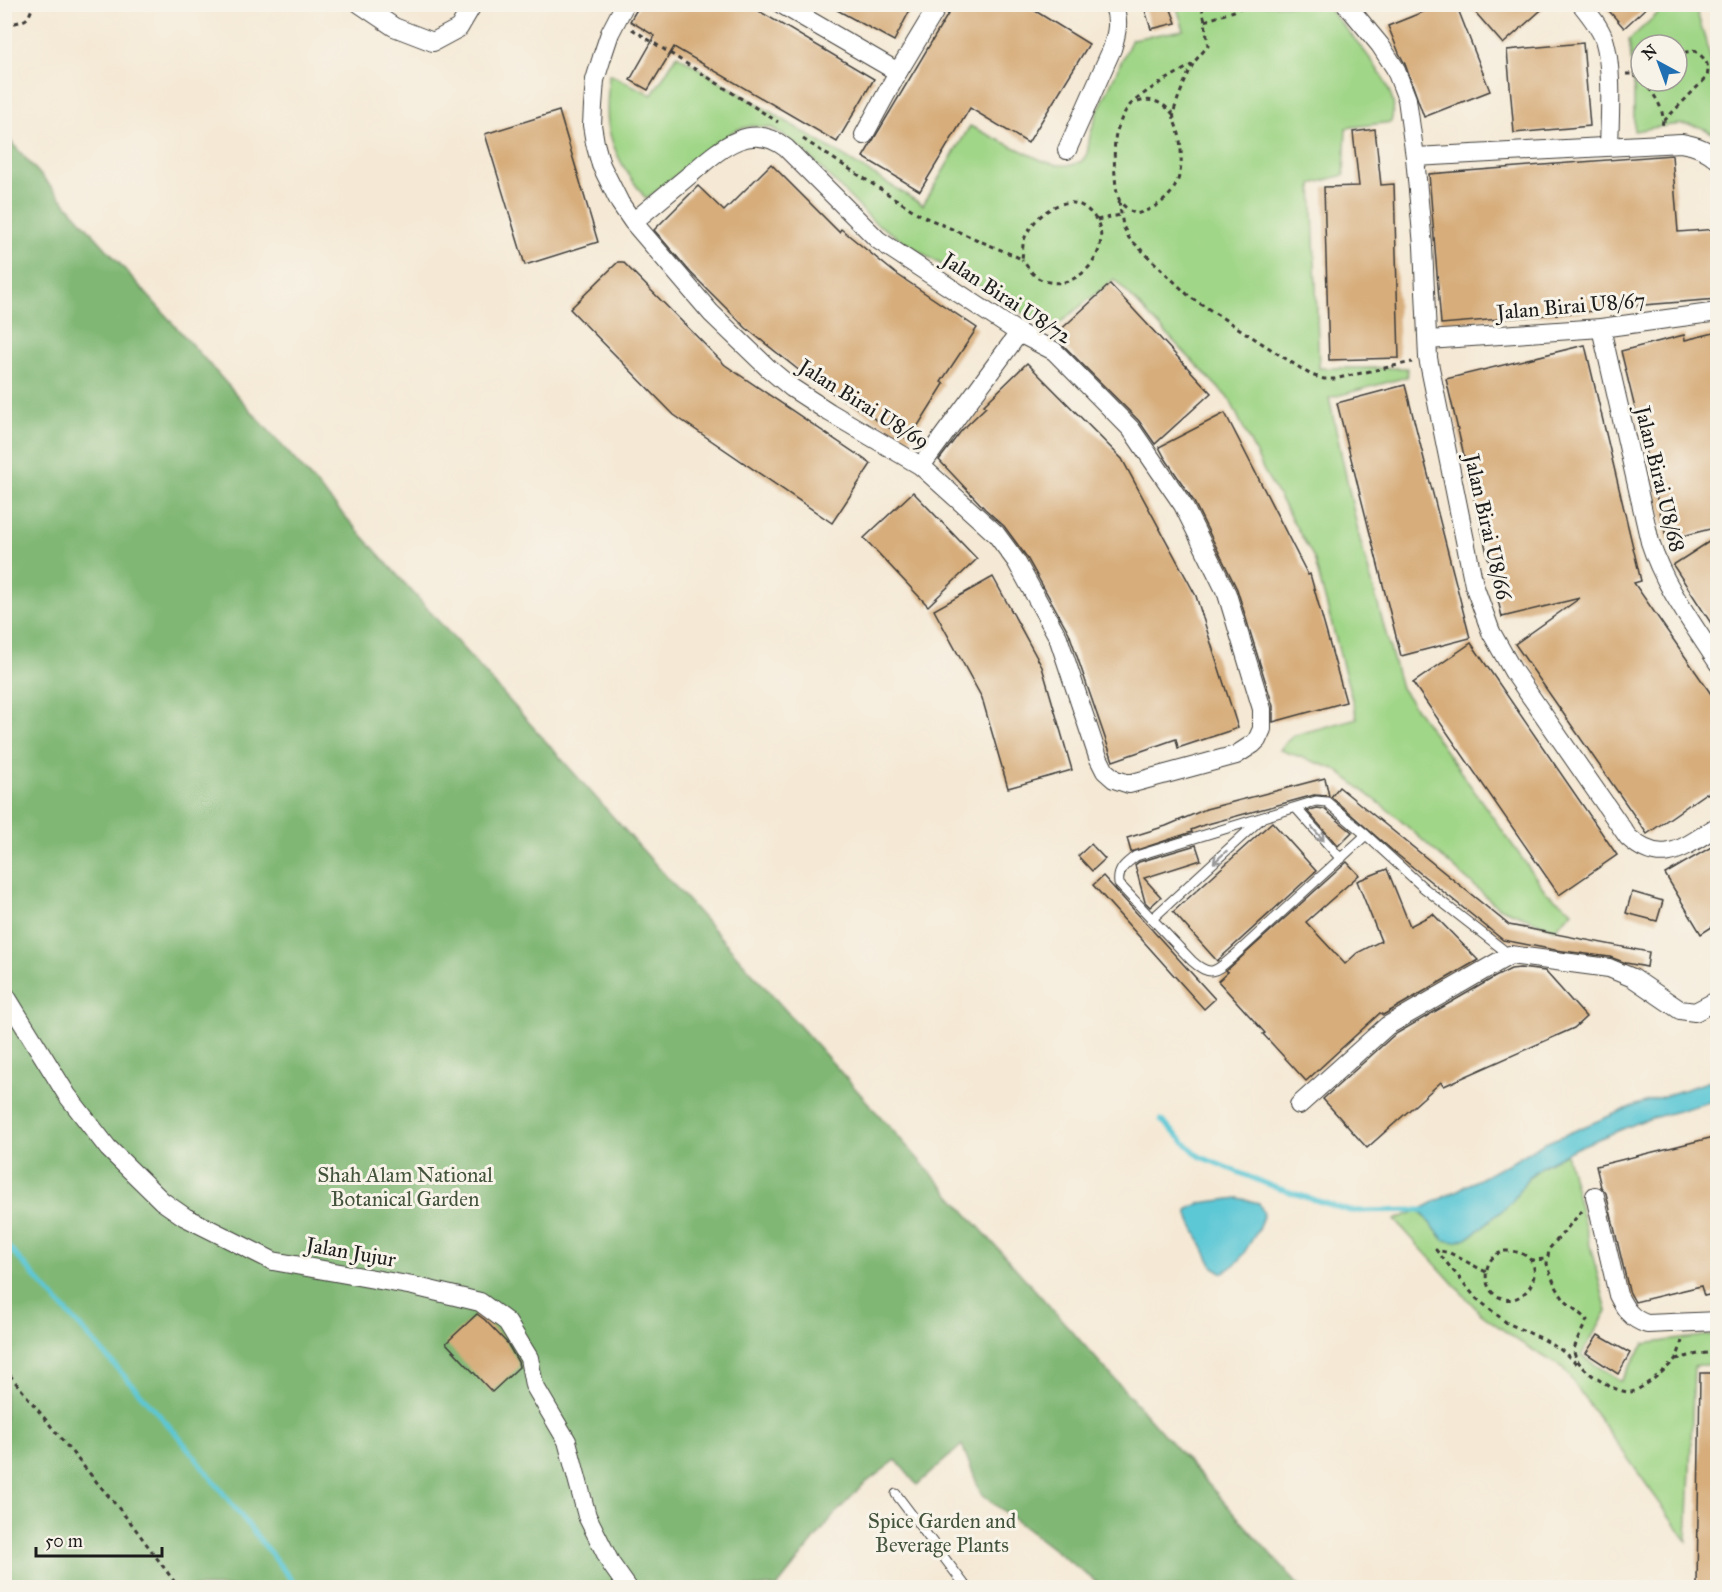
<svg xmlns="http://www.w3.org/2000/svg" width="1722" height="1592" font-family="'IM FELL Great Primer',serif">
  <style>
    .green { fill: #a0d687; stroke: #5e7952; stroke-width: 1.5; fill-rule: evenodd }
    .forest { fill: #80b774; stroke: #4e6a48; stroke-width: 1.5 }
    .water { fill: #5bc7d5; stroke: #3c7278; stroke-width: 1.5 }
    .lines { fill: none; stroke-linecap: round; stroke-linejoin: round }
    .stream { stroke: #5bc7d5; stroke-width: 5 }
    .building { fill: #d7ad7c }
    .service-casing { stroke: #3d3b38; stroke-width: 11 }
    .minor-casing { stroke: #3d3b38; stroke-width: 20 }
    .path { stroke: #3d3b38; stroke-width: 3; stroke-dasharray: 4.5 4.5; stroke-linecap: butt }
    .service { stroke: #fff; stroke-width: 9 }
    .minor { stroke: #fff; stroke-width: 18 }
    .oneway { stroke: #999 }
    .labels { text-anchor: middle; stroke-width: 6; stroke-linejoin: round; paint-order: stroke }
    .street-label { font-size: 21px; fill: #1c1c1c; stroke: #f7f3e8 }
    .park-label { font-size: 21px; fill: #44543c; stroke: #f7f3e8 }
  </style>
  <rect width="100%" height="100%" fill="#f7f3e8"/>
  <filter id="ink" filterUnits="userSpaceOnUse"><feTurbulence type="fractalNoise" baseFrequency=".0167" numOctaves="2"/><feDisplacementMap in="SourceGraphic" scale="12" xChannelSelector="R" yChannelSelector="G"/><feConvolveMatrix kernelMatrix="1 2 1 2 8 2 1 2 1" color-interpolation-filters="sRGB"/></filter>
  <filter id="wash" filterUnits="userSpaceOnUse"><feTurbulence type="fractalNoise" baseFrequency=".008" numOctaves="4" result="noise"/><feDisplacementMap in="SourceGraphic" scale="24" xChannelSelector="R" yChannelSelector="G"/><feGaussianBlur stdDeviation="1.35" result="paint"/><feColorMatrix in="noise" values="0 0 0 0 0 0 0 0 0 0 0 0 0 0 0 0 0 1.4 0 .05"/><feComposite in="paint" operator="in"/></filter>
  <g filter="url(#wash)">
    <rect width="100%" height="100%" fill="#f5e9d5"/>
    <g class="green">
      <path d="M1176,5H1325C1346,29 1387,72 1393,103C1395,109 1392,116 1391,122L1346,128L1344,175L1312,184L1319,368H1407V377L1329,398L1360,540L1401,688L1546,892L1573,911L1555,929L1498,907L1392,813L1335,769L1280,750L1292,736L1357,718L1314,558L1264,471L1230,400L1114,279L1051,330L925,255L874,222L805,152L786,137L772,128L752,126L735,130L646,199C629,176 613,155 608,125C606,109 608,91 609,74L652,95L677,55L923,205L970,126L1043,161L1058,165H1072L1082,161L1087,154L1090,136L1097,113L1132,39L1184,30Z"/>
      <path d="M1667,5H1695L1717,80V137C1714,134 1709,131 1705,129C1684,119 1656,128 1634,131V83L1629,40ZM1641,45H1677V81H1641Z"/>
      <polygon points="1566,1153 1607,1311 1581,1356 1621,1381 1644,1344 1717,1334 1717,1363 1694,1367 1687,1541 1563,1368 1520,1342 1481,1314 1395,1220 1419,1210 1444,1240 1471,1236 1511,1203 1529,1177 1544,1165"/>
    </g>
    <polygon class="forest" points="4,134 1300,1587 1103,1587 981,1494 962,1445 917,1485 896,1460 863,1485 834,1515 777,1587 5,1587"/>
    <g class="water">
      <polygon points="1717,1079 1717,1100 1642,1121 1576,1148 1544,1165 1529,1177 1511,1203 1471,1236 1456,1242 1444,1240 1419,1210 1512,1162 1543,1144 1633,1106"/>
      <polygon points="1238,1198 1259,1203 1264,1214 1258,1230 1239,1261 1223,1273 1213,1267 1190,1221 1187,1210 1200,1203"/>
    </g>
    <g class="lines">
      <g class="stream">
        <polyline points="1161,1120 1199,1156 1274,1187 1350,1211 1426,1210"/>
        <polyline points="4,1242 179,1437 298,1588"/>
      </g>
    </g>
    <g id="blocks">
      <g class="building">
        <polygon points="640,4 747,4 874,79 837,142 674,47 648,90 630,80 655,36 630,21"/>
        <polygon points="826,4 913,4 894,41"/>
        <polygon points="954,4 1024,4 1089,44 1028,143 970,108 920,191 863,157"/>
        <polygon points="1143,4 1169,4 1176,23 1151,29"/>
        <polygon points="1443,4 1456,4 1490,91 1424,117 1405,64 1399,53 1388,26"/>
        <polygon points="1468,4 1548,4 1503,44"/>
        <polygon points="1603,4 1650,4 1624,28"/>
        <polygon points="1583,43 1590,126 1514,133 1507,50"/>
        <polygon points="559,111 598,242 525,265 485,134"/>
        <polygon points="1375,129 1381,185 1394,184 1399,358 1329,360 1324,187 1359,186 1353,132"/>
        <polygon points="1672,155 1678,232 1718,229 1718,299 1594,309 1594,311 1441,324 1429,174"/>
        <polygon points="771,164 839,232 841,229 895,273 977,328 941,382 944,384 909,440 811,380 746,328 691,273 654,230 698,186 724,211"/>
        <polygon points="618,262 623,262 725,365 871,464 832,523 674,415 570,309"/>
        <polygon points="1110,284 1211,393 1155,444 1139,421 1054,336"/>
        <polygon points="1718,332 1718,527 1667,540 1621,351 1684,335 1685,340"/>
        <polygon points="1585,345 1641,581 1634,583 1718,704 1718,787 1707,794 1706,793 1647,834 1515,644 1580,598 1502,617 1446,379"/>
        <polygon points="1027,363 1122,459 1196,596 1238,728 1178,748 1176,739 1113,761 1069,633 1026,556 1004,526 985,509 939,460 962,430 986,407 984,405"/>
        <polygon points="1405,385 1470,638 1401,656 1337,403"/>
        <polygon points="1225,413 1308,575 1310,574 1346,702 1273,722 1273,706 1237,589 1193,500 1165,458 1159,447"/>
        <polygon points="913,492 977,559 928,606 864,538"/>
        <polygon points="1718,536 1718,634 1673,565"/>
        <polygon points="993,577 1042,667 1072,770 1008,788 982,698 934,610"/>
        <polygon points="1471,643 1617,855 1559,895 1413,683"/>
        <polygon points="1325,778 1329,796 1314,795 1204,825 1191,830 1192,832 1131,852 1127,838 1166,826 1206,809"/>
        <polygon points="1339,787 1509,925 1649,952 1647,967 1626,963 1610,957 1555,950 1503,940 1394,852 1331,797"/>
        <polygon points="1317,808 1324,809 1352,832 1338,846 1307,811"/>
        <polygon points="1272,822 1316,871 1217,961 1173,912"/>
        <polygon points="1718,843 1718,923 1701,934 1665,874"/>
        <polygon points="1091,844 1105,859 1092,871 1078,856"/>
        <polygon points="1196,845 1201,860 1144,878 1161,897 1150,907 1145,902 1135,865 1139,862"/>
        <polygon points="1347,862 1359,875 1306,922 1345,964 1357,953 1381,941 1357,881 1387,869 1410,926 1433,914 1478,960 1383,1015 1380,1013 1306,1081 1263,1034 1265,1033 1218,981 1228,972 1226,971"/>
        <polygon points="1103,876 1215,999 1204,1009 1093,885"/>
        <polygon points="1632,892 1663,901 1657,921 1626,913"/>
        <polygon points="1520,968 1545,971 1586,1017 1574,1028 1444,1086 1441,1082 1367,1148 1323,1099 1394,1035 1495,977 1511,969"/>
        <polygon points="1718,1136 1718,1293 1704,1296 1701,1286 1635,1302 1629,1291 1606,1193 1601,1187 1596,1166"/>
        <polygon points="477,1314 485,1320 507,1343 518,1362 519,1367 492,1392 446,1343"/>
        <polygon points="1598,1335 1630,1353 1618,1374 1586,1353"/>
        <polygon points="1700,1373 1718,1373 1718,1587 1697,1587"/>
      </g>
    </g>
  </g>
  <g filter="url(#ink)">
    <use href="#blocks" fill-opacity="0" stroke="#3d3b38" stroke-width="1.5"/>
    <g class="lines">
      <defs>
        <g id="service">
          <polyline points="1296,808 1341,859"/>
          <path d="M1366,835L1235,955C1217,970 1212,979 1192,961L1119,884C1117,870 1125,864 1136,856L1316,801L1327,802L1366,835L1424,888L1510,955"/>
          <polyline points="1152,919 1261,819"/>
          <polyline points="896,1494 967,1588"/>
        </g>
        <g id="minor">
          <polyline points="360,4 394,27 433,42 459,28 473,4"/>
          <path d="M625,4L610,33L603,54L595,80L593,106L592,125L595,143L601,165L620,203L633,222L711,313L768,368L792,388L829,412L921,466L996,534L1016,561L1058,637L1098,757L1105,771L1114,779L1129,784L1236,755L1253,744L1257,740L1262,729V709L1227,594L1183,505L1131,429L1054,351L1019,333L878,240L786,148C748,118 715,154 686,178C669,192 651,207 633,222"/>
          <polyline points="781,4 898,72"/>
          <path d="M1346,4L1380,45L1395,68L1407,99L1415,157L1423,246L1428,358L1474,585L1491,632L1513,671L1628,837C1663,869 1685,846 1718,826"/>
          <path d="M1581,4C1590,15 1599,26 1604,39C1613,67 1610,116 1609,146"/>
          <polyline points="864,135 898,72 939,4"/>
          <path d="M1067,150L1112,49C1117,33 1120,20 1113,4"/>
          <path d="M1415,157L1681,143C1695,145 1707,149 1718,160"/>
          <path d="M1601,328L1650,542C1664,586 1693,624 1718,663"/>
          <polyline points="1428,340 1601,328 1718,312"/>
          <polyline points="921,466 1019,333"/>
          <polyline points="4,993 67,1095 108,1148 162,1201 185,1217 273,1261 413,1286 480,1302 507,1322 529,1358 534,1385 567,1441 587,1516 611,1564 628,1588"/>
          <polyline points="1299,1105 1387,1026 1510,955 1609,968 1633,978 1680,1010 1695,1012 1718,1000"/>
          <path d="M1595,1196L1618,1295C1625,1309 1631,1319 1647,1324L1718,1321"/>
        </g>
      </defs>
      <use href="#service" class="service-casing"/>
      <use href="#minor" class="minor-casing"/>
      <g class="path">
        <path d="M4,9L9,19L15,23C30,20 28,17 34,4"/>
        <polyline points="1205,21 1234,11 1248,4"/>
        <polyline points="632,29 778,122"/>
        <path d="M1193,64C1173,76 1147,89 1130,105C1123,113 1119,124 1116,134C1113,145 1114,189 1119,199C1122,206 1130,211 1136,214C1178,202 1186,175 1179,134C1177,127 1172,118 1174,112C1175,104 1189,71 1193,64C1197,58 1203,52 1208,46L1205,21L1201,4"/>
        <polyline points="1626,74 1631,74 1641,79"/>
        <polyline points="1633,74 1641,71"/>
        <path d="M1643,81C1654,94 1668,112 1661,129"/>
        <path d="M1138,102C1152,97 1163,103 1173,114"/>
        <path d="M1664,121L1707,77C1710,64 1705,58 1695,51L1686,52L1677,56"/>
        <path d="M803,139L922,216L1022,259C1023,253 1022,246 1024,240C1031,219 1062,192 1084,207C1126,236 1081,299 1040,279C1032,275 1027,266 1022,259"/>
        <polyline points="1119,201 1123,226 1129,238 1190,297 1311,375 1324,379 1334,379 1412,362"/>
        <polyline points="1097,220 1120,215"/>
        <path d="M1582,1211L1549,1249L1547,1264L1555,1285L1564,1300L1587,1320C1584,1327 1575,1343 1574,1350C1573,1368 1617,1394 1631,1392C1640,1391 1671,1366 1676,1358C1679,1354 1680,1346 1682,1341"/>
        <path d="M1504,1251C1561,1249 1526,1321 1493,1293C1483,1284 1484,1263 1496,1255C1498,1253 1501,1253 1504,1251Z"/>
        <polyline points="1530,1260 1548,1259"/>
        <polyline points="1486,1272 1450,1253 1436,1250 1476,1298 1507,1323 1543,1339 1561,1350 1577,1364"/>
        <polyline points="1676,1359 1698,1354 1718,1352"/>
        <polyline points="4,1368 75,1456 131,1523 179,1588"/>
      </g>
      <use href="#service" class="service"/>
      <use href="#minor" class="minor"/>
    </g>
    <defs><path id="oneway-shaft" d="M-6 0H5M1.5-3L5.5 0L1.5 3" fill="none" stroke-width="1.6" stroke-linecap="round" stroke-linejoin="round" transform="scale(1.5)"/></defs>
    <g class="oneway">
      <use href="#oneway-shaft" transform="translate(1318 834) rotate(49)"/>
      <use href="#oneway-shaft" transform="translate(1220 857) rotate(138)"/>
    </g>
  </g>
  <g class="labels">
    <g class="street-label">
      <text transform="translate(1007 298) rotate(33)" y="7">Jalan Birai U8/72</text>
      <text transform="translate(1571 306) rotate(-5)" y="7">Jalan Birai U8/67</text>
      <text transform="translate(864 404) rotate(32)" y="7">Jalan Birai U8/69</text>
      <text transform="translate(1660 479) rotate(76)" y="7">Jalan Birai U8/68</text>
      <text transform="translate(1488 527) rotate(77)" y="7">Jalan Birai U8/66</text>
      <text transform="translate(351 1252) rotate(10)" y="7">Jalan Jujur</text>
    </g>
    <g class="park-label">
      <text x="405" y="1182">Shah Alam National<tspan x="405" dy="24">Botanical Garden</tspan></text>
      <text x="942" y="1528">Spice Garden and<tspan x="942" dy="24">Beverage Plants</tspan></text>
    </g>
  </g>
  <rect width="1722" height="1592" fill="none" stroke="#f7f3e8" stroke-width="24"/>
  <g transform="translate(1659 63) rotate(319)"><circle r="28" fill="#f7f3e8" stroke="#9f9d96" stroke-width="1.5"/>
  <path d="M0-4.5L10 22L0 15L-10 22Z" fill="#1f6fb2"/>
  <text y="-9" font-size="16" font-weight="bold" text-anchor="middle" fill="#1c1c1c">N</text>
  </g>
  <path d="M36 1547v9h126v-9" fill="none" stroke="#1c1c1c" stroke-width="3"/>
  <text x="45" y="1547" font-size="18" fill="#1c1c1c" stroke="#f7f3e8" stroke-width="4.5" paint-order="stroke">50 m</text>
</svg>
